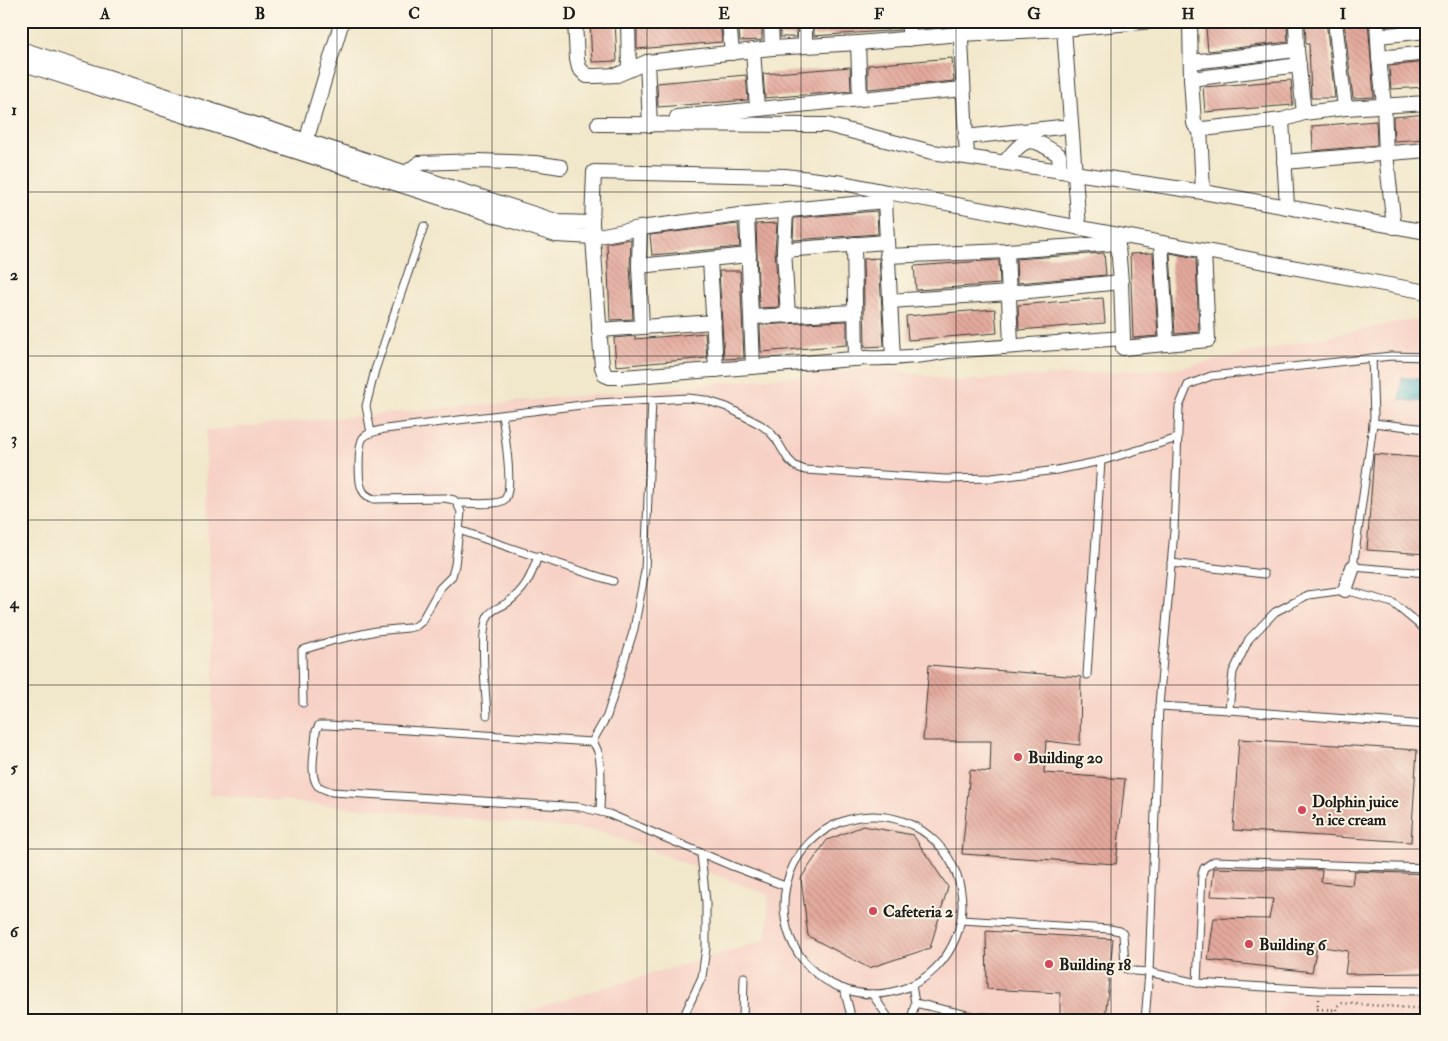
<svg xmlns="http://www.w3.org/2000/svg" width="1448" height="1041" font-family="'IM FELL Double Pica',serif">
  <style>
    .built { fill: #f7d1c6 }
    .water { fill: url(#water-waves); stroke: #366974 }
    .building { fill: url(#building-back-hatch) }
    .lines { fill: none; stroke-linecap: round; stroke-linejoin: round }
    .service-casing { stroke: #3c3a36; stroke-width: 9 }
    .minor-casing { stroke: #3c3a36; stroke-width: 16 }
    .path { stroke: #3c3a36; stroke-width: 2.5; stroke-dasharray: 1 4; stroke-linecap: butt }
    .service { stroke: #fff; stroke-width: 7 }
    .minor { stroke: #fff; stroke-width: 14 }
    .grid { fill: none; stroke: #1c1c1c; stroke-width: 1; stroke-opacity: 0.55 }
    .poi-dot { fill: #d1495b; stroke: #fcf5e5; stroke-width: 2 }
    .labels { text-anchor: middle; stroke-width: 4; stroke-linejoin: round; paint-order: stroke }
    .poi-label { font-size: 16px; font-weight: bold; fill: #1c1c1c; stroke: #fcf5e5; text-anchor: start }
    .neatline { fill: none; stroke: #1c1c1c; stroke-width: 2 }
    .grid-label { font-size: 16px; text-anchor: middle; font-weight: bold; fill: #1c1c1c }
  </style>
  <defs>
    <pattern id="water-waves" width="16" height="10" patternUnits="userSpaceOnUse" patternTransform="scale(1.25)"><rect width="16" height="10" fill="#4fb6cd"/><path d="M0 5q4-4 8 0t8 0" fill="none" stroke="#4193a6"/></pattern>
    <pattern id="building-back-hatch" width="6" height="6" patternUnits="userSpaceOnUse" patternTransform="scale(1.25)"><rect width="6" height="6" fill="#e4a99d"/><path d="M-1 5l2 2M0 0l6 6M5-1l2 2" fill="none" stroke="#c39187"/></pattern>
  </defs>
  <rect width="100%" height="100%" fill="#fcf5e5"/>
  <filter id="ink" filterUnits="userSpaceOnUse"><feTurbulence type="fractalNoise" baseFrequency=".02" numOctaves="2"/><feDisplacementMap in="SourceGraphic" scale="10" xChannelSelector="R" yChannelSelector="G"/><feConvolveMatrix kernelMatrix="1 2 1 2 8 2 1 2 1" color-interpolation-filters="sRGB"/></filter>
  <filter id="wash" filterUnits="userSpaceOnUse"><feTurbulence type="fractalNoise" baseFrequency=".0096" numOctaves="4" result="noise"/><feDisplacementMap in="SourceGraphic" scale="20" xChannelSelector="R" yChannelSelector="G"/><feGaussianBlur stdDeviation="1.12" result="paint"/><feColorMatrix in="noise" values="0 0 0 0 0 0 0 0 0 0 0 0 0 0 0 0 0 1.4 0 .05"/><feComposite in="paint" operator="in"/></filter>
  <g filter="url(#wash)">
    <rect width="100%" height="100%" fill="#f1e7ca"/>
    <polygon class="built" points="1407,320 1427,321 1427,1020 495,1020 767,940 769,895 600,831 209,794 214,667 207,524 206,430 882,368 955,381 1179,368"/>
    <polygon class="water" points="1402,378 1427,379 1427,402 1400,400"/>
    <g id="blocks">
      <g class="building">
        <polygon points="590,21 615,21 617,61 592,62"/>
        <polygon points="672,21 720,21 722,42 637,49 637,24"/>
        <polygon points="738,21 762,21 762,40 740,41"/>
        <rect x="780" y="21" width="16" height="16"/>
        <polygon points="814,21 900,21 900,30 814,36"/>
        <polygon points="1285,21 1287,21 1288,42 1208,51 1206,28"/>
        <polygon points="1305,21 1326,21 1335,98 1311,98 1309,44 1306,44"/>
        <polygon points="1344,21 1368,21 1374,97 1353,98"/>
        <polygon points="952,58 954,81 868,89 868,65"/>
        <polygon points="1427,62 1427,87 1391,89 1389,66"/>
        <polygon points="850,67 851,91 765,98 763,74"/>
        <polygon points="746,75 748,100 658,107 657,83"/>
        <polygon points="1291,80 1293,105 1205,112 1203,87"/>
        <polygon points="1427,114 1427,139 1394,141 1393,117"/>
        <polygon points="1376,121 1377,145 1313,151 1312,126"/>
        <polygon points="877,211 878,234 793,240 794,218"/>
        <polygon points="777,223 775,251 779,307 759,308 756,224"/>
        <polygon points="738,224 740,247 652,255 650,235"/>
        <polygon points="631,239 630,266 633,319 610,320 607,243"/>
        <polygon points="1104,253 1106,275 1017,283 1016,259"/>
        <polygon points="1153,253 1158,336 1133,338 1130,254"/>
        <polygon points="1170,253 1196,258 1199,332 1175,334"/>
        <polygon points="879,258 884,346 865,347 863,259"/>
        <polygon points="999,260 1000,284 916,290 914,266"/>
        <polygon points="719,271 740,271 744,358 724,359"/>
        <polygon points="1103,298 1105,323 1019,330 1018,305"/>
        <polygon points="995,309 997,333 908,340 906,316"/>
        <polygon points="847,321 847,345 761,352 760,325"/>
        <polygon points="705,333 707,358 616,366 614,338 635,336 635,339"/>
        <polygon points="1374,454 1427,458 1427,554 1367,550"/>
        <polygon points="929,665 1081,677 1080,745 1046,741 1044,773 1125,779 1116,864 962,854 970,770 990,772 991,741 923,741"/>
        <polygon points="1239,739 1417,750 1411,842 1233,830"/>
        <polygon points="863,826 913,835 948,887 930,948 869,968 808,936 801,878 827,840"/>
        <polygon points="1214,868 1322,870 1321,882 1352,885 1354,871 1427,874 1427,973 1345,974 1348,951 1317,946 1312,972 1208,960 1214,918 1269,919 1273,899 1211,896"/>
        <polygon points="986,931 1113,939 1105,1020 1060,1020 1060,993 987,989"/>
      </g>
    </g>
  </g>
  <g filter="url(#ink)">
    <use href="#blocks" fill-opacity="0" stroke="#3c3a36" stroke-width="1"/>
    <g class="lines">
      <defs>
        <g id="service">
          <polyline points="1372,358 1374,417 1353,567 1427,573"/>
          <polyline points="1373,423 1427,429"/>
          <polyline points="371,433 366,406 375,370 424,226"/>
          <path d="M457,503C468,503 496,506 504,500C515,491 504,430 502,415"/>
          <path d="M459,530C510,548 561,565 613,581"/>
          <polyline points="1171,563 1264,574"/>
          <polyline points="1087,675 1101,461"/>
          <path d="M303,703L302,650L335,640L376,631L408,628L416,626L421,622L440,588L452,576L455,565L461,512L457,503L454,500L445,498L374,499C369,497 364,495 362,489C358,482 358,445 363,438C368,432 378,431 385,429L598,403L688,398L705,400L727,407L761,425L769,431L776,439L788,459L795,466L805,470L945,479L992,478L1057,470L1101,461L1178,438"/>
          <polyline points="1159,706 1229,710 1427,725"/>
          <polyline points="1229,710 1233,672 1249,639 1275,612 1308,595 1345,590 1393,603 1427,631"/>
          <path d="M487,715C486,694 479,632 488,616C492,609 501,607 507,603C525,590 531,577 538,556"/>
          <polyline points="592,742 607,716 634,629 645,571 652,400"/>
          <path d="M600,812C600,796 605,752 592,742L328,725H319L316,731C316,744 308,776 318,786C322,789 327,790 332,792L580,807L609,814L732,866L785,886"/>
          <circle cx="873" cy="905" r="89"/>
          <polyline points="961,920 1110,929 1120,931 1123,934 1125,966 1126,969 1134,971 1149,972 1197,983 1318,990 1427,991"/>
          <polyline points="1197,983 1202,874 1204,868 1214,861 1427,868"/>
          <polyline points="844,989 850,1012 849,1020"/>
          <polyline points="872,994 890,1020"/>
          <polyline points="915,1003 976,1017 987,1017"/>
          <polyline points="682,1020 702,977 706,948 706,902 701,854"/>
          <polyline points="743,1020 744,977"/>
          <polyline points="911,1020 915,1003 912,985"/>
          <polyline points="1145,1020 1149,972 1159,706 1174,531 1179,407 1188,385 1211,376 1391,356 1427,357"/>
        </g>
        <g id="minor">
          <polyline points="575,21 577,59 579,68 587,76 596,76 617,75 647,62 772,48 858,43 960,34 1064,29 1153,21"/>
          <polyline points="628,21 629,70"/>
          <polyline points="729,21 732,53"/>
          <polyline points="771,21 772,48"/>
          <polyline points="805,21 805,46"/>
          <polyline points="960,21 967,157"/>
          <path d="M1190,21L1191,79L1194,123C1195,128 1198,128 1203,129L1282,120L1304,113L1345,108L1427,103"/>
          <polyline points="1296,21 1297,50 1304,113"/>
          <polyline points="1335,21 1345,108"/>
          <polyline points="1377,21 1379,58 1384,105 1386,154 1394,227"/>
          <polyline points="1064,29 1079,228"/>
          <polyline points="1378,36 1427,31"/>
          <polyline points="909,39 909,21"/>
          <polyline points="858,43 860,99"/>
          <polyline points="21,49 559,222 592,223"/>
          <polyline points="753,50 757,108"/>
          <polyline points="1379,58 1427,53"/>
          <polyline points="647,62 650,125"/>
          <polyline points="1191,62 1297,50"/>
          <polyline points="21,63 556,235 593,237 640,228 747,214 885,201 893,358"/>
          <polyline points="1191,79 1299,65"/>
          <polyline points="677,117 963,89"/>
          <polyline points="1282,120 1287,207"/>
          <polyline points="598,124 827,125 932,152 1203,192 1427,232"/>
          <polyline points="1200,128 1203,192"/>
          <polyline points="309,131 342,21"/>
          <polyline points="965,137 1061,127"/>
          <path d="M1005,162C1027,134 1031,137 1059,155L1060,171"/>
          <polyline points="1284,162 1427,150"/>
          <polyline points="406,173 419,163 478,161 535,163 561,167"/>
          <path d="M887,192L843,183L785,176L594,172L592,223L602,367L605,375L610,377H623L866,358C896,359 919,357 949,351L1123,338L1121,282L1117,235"/>
          <polyline points="885,200 887,192 1427,292"/>
          <polyline points="786,211 784,250 788,316"/>
          <polyline points="747,214 753,367"/>
          <polyline points="640,228 639,266 642,327"/>
          <polyline points="1161,243 1167,344"/>
          <polyline points="854,244 856,359"/>
          <polyline points="784,250 886,242"/>
          <polyline points="1007,251 1011,345"/>
          <polyline points="887,256 1007,251 1117,243"/>
          <polyline points="710,259 716,370"/>
          <polyline points="639,266 749,255"/>
          <polyline points="890,301 1009,293 1121,282"/>
          <polyline points="752,317 854,312"/>
          <polyline points="599,330 714,322"/>
          <polyline points="1123,338 1123,348 1208,340 1204,251"/>
          <polyline points="1345,590 1353,567"/>
        </g>
      </defs>
      <use href="#service" class="service-casing"/>
      <use href="#minor" class="minor-casing"/>
      <g class="path">
        <polyline points="1317,1009 1336,1010"/>
        <polyline points="1317,1020 1318,999"/>
        <polyline points="1336,1020 1336,1007 1341,1003 1427,1009"/>
      </g>
      <use href="#service" class="service"/>
      <use href="#minor" class="minor"/>
    </g>
  </g>
  <path class="grid" d="M182,21V1020M337,21V1020M492,21V1020M647,21V1020M801,21V1020M956,21V1020M1111,21V1020M1266,21V1020M21,192H1427M21,356H1427M21,520H1427M21,685H1427M21,849H1427"/>
  <g class="poi-dot">
    <circle cx="1018" cy="757" r="5"/>
    <circle cx="1302" cy="810" r="5"/>
    <circle cx="873" cy="911" r="5"/>
    <circle cx="1249" cy="944" r="5"/>
    <circle cx="1049" cy="964" r="5"/>
  </g>
  <g class="labels">
    <g class="poi-label">
      <text x="1028" y="763">Building 20</text>
      <text x="1312" y="807">Dolphin juice<tspan x="1312" dy="18">'n ice cream</tspan></text>
      <text x="883" y="917">Cafeteria 2</text>
      <text x="1259" y="950">Building 6</text>
      <text x="1059" y="970">Building 18</text>
    </g>
  </g>
  <rect width="1448" height="1041" fill="none" stroke="#fcf5e5" stroke-width="55"/>
  <rect x="28" y="28" width="1392" height="986" class="neatline"/>
  <g class="grid-label">
    <text x="105" y="19">A</text>
    <text x="260" y="19">B</text>
    <text x="414" y="19">C</text>
    <text x="569" y="19">D</text>
    <text x="724" y="19">E</text>
    <text x="879" y="19">F</text>
    <text x="1034" y="19">G</text>
    <text x="1188" y="19">H</text>
    <text x="1343" y="19">I</text>
    <text x="14" y="115">1</text>
    <text x="14" y="280">2</text>
    <text x="14" y="444">3</text>
    <text x="14" y="608">4</text>
    <text x="14" y="773">5</text>
    <text x="14" y="937">6</text>
  </g>
</svg>
